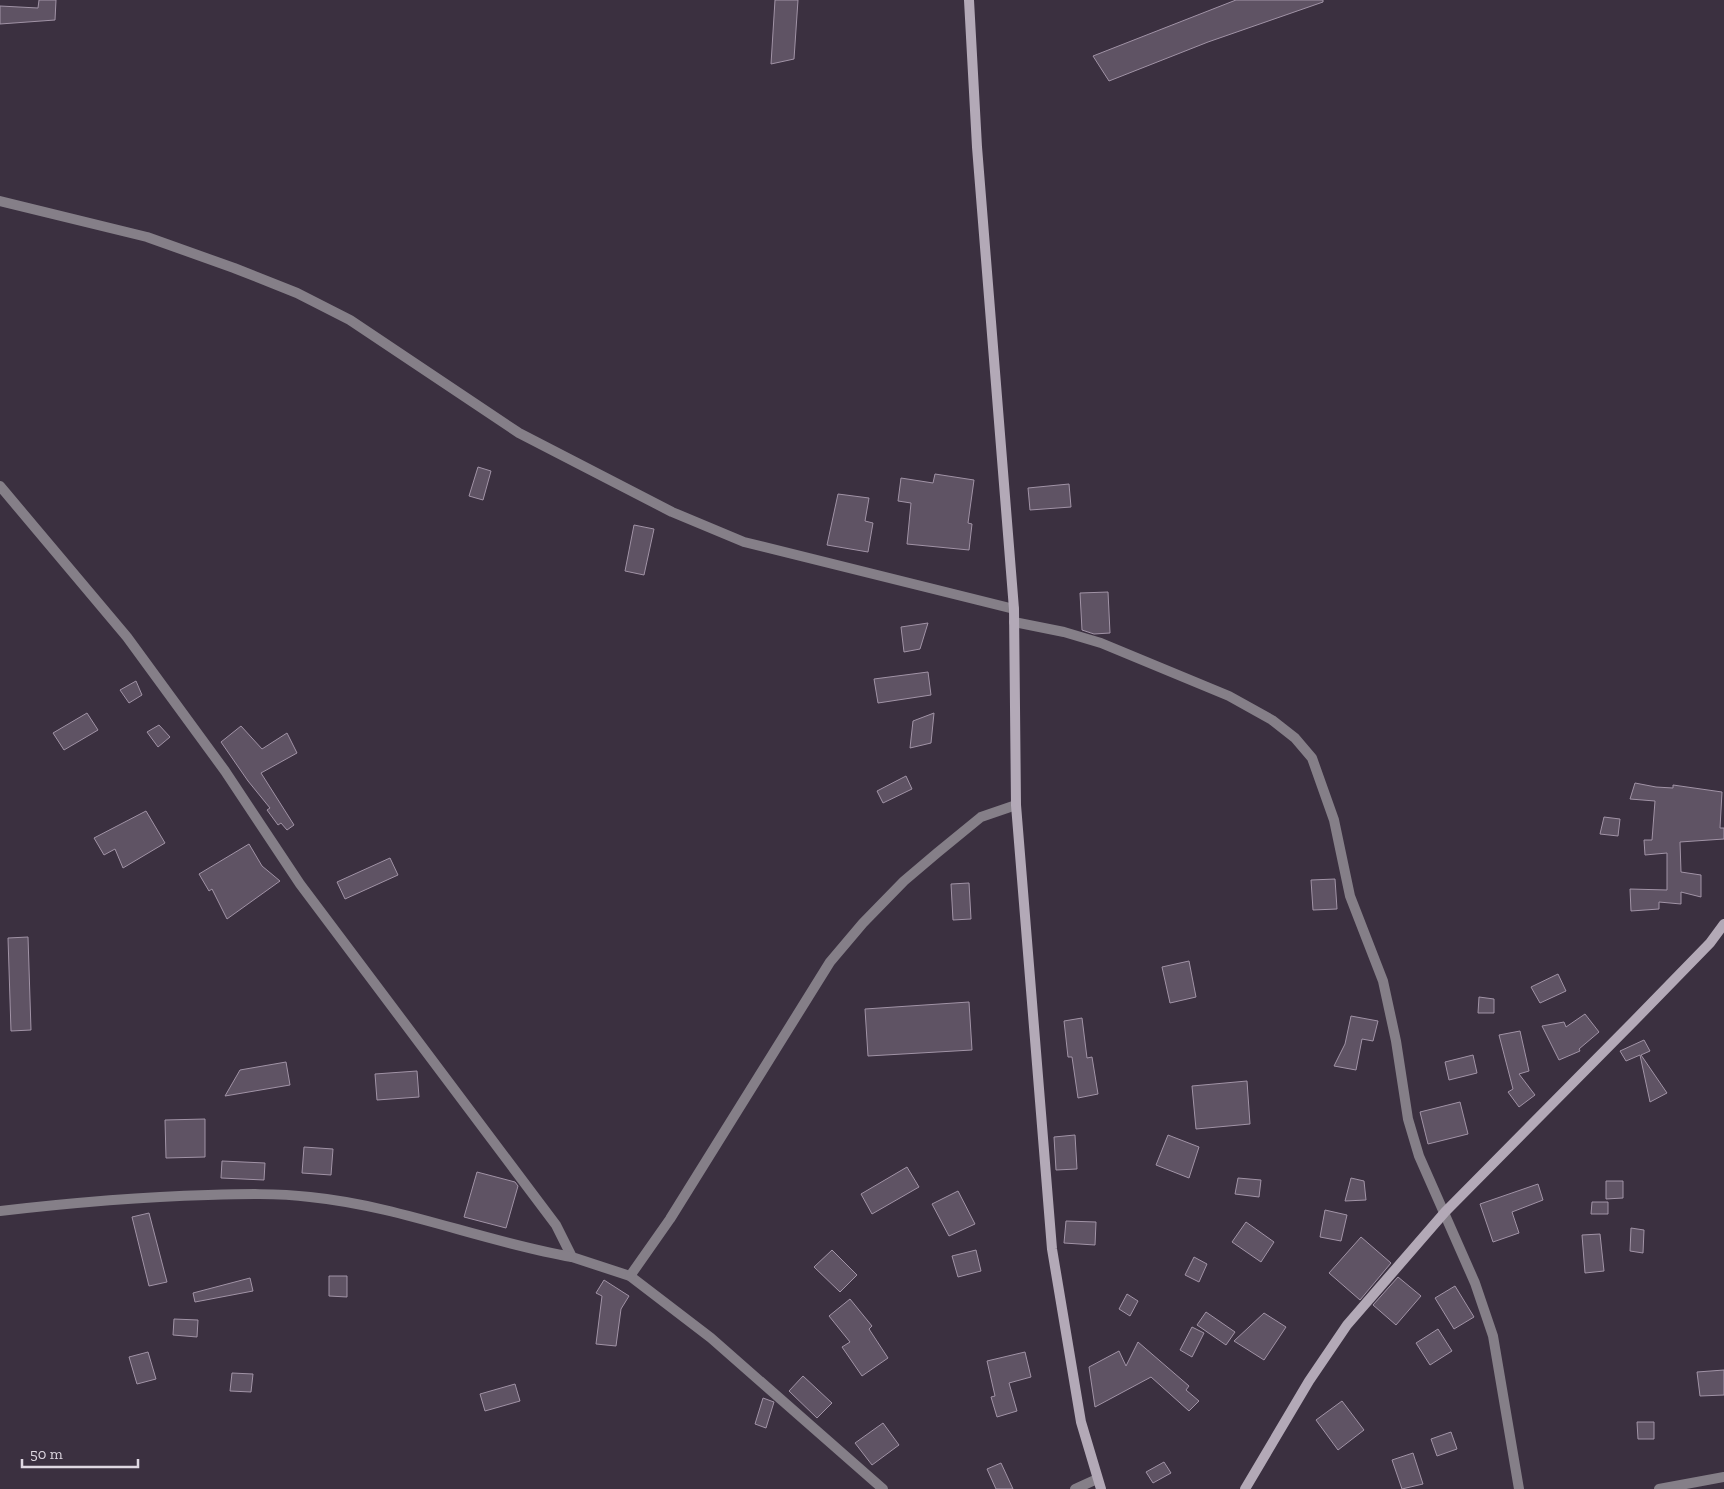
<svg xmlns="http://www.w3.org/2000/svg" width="1724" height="1489" font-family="'Zilla Slab',serif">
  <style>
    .building { fill: #5f5364; stroke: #a193a6 }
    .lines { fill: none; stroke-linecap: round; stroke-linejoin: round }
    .street { stroke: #857f88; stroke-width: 10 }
    .secondary { stroke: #b3a9b7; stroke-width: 10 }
  </style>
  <rect width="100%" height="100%" fill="#3b3040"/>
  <g class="building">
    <polygon points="39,0 56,0 55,20 0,24 0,6 38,8"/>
    <polygon points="775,0 798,0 794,59 771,64"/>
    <polygon points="1236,0 1323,0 1323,2 1208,42 1109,81 1093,56"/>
    <polygon points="478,467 491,471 483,500 469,496"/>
    <polygon points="935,474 974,480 968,523 972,524 969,550 907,544 911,503 898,501 901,478 933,483"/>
    <polygon points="1069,484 1071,507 1030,510 1028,488"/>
    <polygon points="838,494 869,498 865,521 873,523 868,552 827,545"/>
    <polygon points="634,525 654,529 644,575 625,571"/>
    <polygon points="1108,592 1110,633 1094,634 1082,630 1080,593"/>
    <polygon points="928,623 920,649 904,652 901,627"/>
    <polygon points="928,672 931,695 878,703 874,679"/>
    <polygon points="136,681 142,695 129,703 120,690"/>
    <polygon points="87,713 98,730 64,750 53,733"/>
    <polygon points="934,713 931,743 910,748 913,721"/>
    <polygon points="159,725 170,737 158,747 147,732"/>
    <polygon points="241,726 262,749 287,733 297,753 261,773 294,825 287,830 281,823 278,825 267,810 270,808 248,781 221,742"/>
    <polygon points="906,776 912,789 883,803 877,791"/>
    <polygon points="1635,783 1656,787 1673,788 1673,785 1722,792 1720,828 1724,828 1724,839 1680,842 1681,872 1701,875 1701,897 1681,892 1681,904 1659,902 1659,909 1631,911 1630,889 1667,890 1667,853 1645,855 1644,840 1652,840 1655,801 1630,799"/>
    <polygon points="146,811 165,843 123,868 115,849 104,855 94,838"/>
    <polygon points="1604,817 1620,819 1618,836 1600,834"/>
    <polygon points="249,844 262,866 280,881 227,919 212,889 209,891 199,874"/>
    <polygon points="390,858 398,875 345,899 337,882"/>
    <polygon points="1335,879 1337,909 1313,910 1311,880"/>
    <polygon points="969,883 971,919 953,920 951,884"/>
    <polygon points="28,937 31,1030 11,1031 8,938"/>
    <polygon points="1189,961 1196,997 1170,1003 1162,967"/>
    <polygon points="1558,974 1566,991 1540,1003 1531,987"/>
    <polygon points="1479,997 1494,999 1494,1013 1478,1013"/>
    <polygon points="969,1002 972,1050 868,1056 865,1009"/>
    <polygon points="1585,1014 1599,1032 1579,1049 1580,1051 1559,1060 1542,1026 1564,1022 1566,1027"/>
    <polygon points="1351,1016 1378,1021 1373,1041 1362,1039 1356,1070 1334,1066 1345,1044"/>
    <polygon points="1082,1018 1087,1058 1092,1057 1098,1094 1078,1098 1072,1057 1068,1057 1064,1021"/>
    <polygon points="1520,1031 1529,1071 1519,1074 1535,1095 1519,1107 1508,1092 1513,1089 1499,1035"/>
    <polygon points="1644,1040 1650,1051 1641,1055 1667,1093 1650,1102 1640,1055 1626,1061 1620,1051"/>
    <polygon points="1473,1055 1477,1073 1449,1080 1445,1062"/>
    <polygon points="286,1062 290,1085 225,1096 240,1070"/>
    <polygon points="417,1071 419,1097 377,1100 375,1074"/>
    <polygon points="1247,1081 1250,1124 1196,1129 1192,1086"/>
    <polygon points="1460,1102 1468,1134 1428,1144 1420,1112"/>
    <polygon points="205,1119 205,1157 166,1158 165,1120"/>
    <polygon points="1075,1135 1077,1169 1056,1170 1054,1137"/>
    <polygon points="1168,1135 1199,1147 1189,1178 1156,1165"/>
    <polygon points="304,1147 333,1149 331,1175 302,1173"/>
    <polygon points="222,1161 265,1163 264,1180 221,1178"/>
    <polygon points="907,1167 919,1187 872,1214 861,1194"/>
    <polygon points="477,1172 515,1182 518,1186 506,1228 464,1217"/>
    <polygon points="1238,1178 1261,1180 1259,1197 1235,1194"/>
    <polygon points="1351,1178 1364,1181 1366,1200 1345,1201"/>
    <polygon points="1606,1181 1623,1181 1623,1198 1606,1199"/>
    <polygon points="1538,1184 1543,1200 1512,1212 1519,1233 1493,1242 1480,1204"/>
    <polygon points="958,1191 975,1224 949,1236 932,1204"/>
    <polygon points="1592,1202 1608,1202 1608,1214 1591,1214"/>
    <polygon points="1325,1210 1347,1215 1341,1241 1320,1237"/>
    <polygon points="149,1213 167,1282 149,1286 132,1217"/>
    <polygon points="1066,1221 1096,1222 1095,1245 1064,1243"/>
    <polygon points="1246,1222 1274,1242 1261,1262 1232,1242"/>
    <polygon points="1631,1228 1644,1230 1643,1253 1630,1251"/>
    <polygon points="1600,1234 1604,1271 1585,1273 1582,1235"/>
    <polygon points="1361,1237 1391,1263 1360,1300 1329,1273"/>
    <polygon points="832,1250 857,1275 840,1292 814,1267"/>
    <polygon points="976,1250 981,1271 958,1277 952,1256"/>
    <polygon points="1194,1257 1207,1264 1199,1282 1185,1275"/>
    <polygon points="329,1276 347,1276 347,1297 329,1296"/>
    <polygon points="1398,1277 1421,1296 1396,1325 1373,1305"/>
    <polygon points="250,1278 253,1291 195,1302 193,1293"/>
    <polygon points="604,1280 629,1296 621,1309 616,1346 596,1344 602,1296 596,1293"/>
    <polygon points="1455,1286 1474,1317 1454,1329 1435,1298"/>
    <polygon points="1127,1294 1138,1301 1130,1316 1119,1309"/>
    <polygon points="850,1299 872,1326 869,1329 888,1358 862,1376 842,1347 850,1342 829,1316"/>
    <polygon points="1206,1312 1235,1332 1226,1345 1197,1325"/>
    <polygon points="1264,1313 1286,1327 1264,1360 1234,1341"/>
    <polygon points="174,1319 198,1320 197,1337 173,1335"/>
    <polygon points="1192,1327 1204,1333 1192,1357 1180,1350"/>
    <polygon points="1438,1329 1452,1351 1430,1365 1416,1343"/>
    <polygon points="1138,1342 1189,1386 1186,1390 1199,1401 1189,1411 1151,1377 1095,1407 1089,1367 1119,1351 1126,1366"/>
    <polygon points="148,1352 156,1379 137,1384 129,1357"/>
    <polygon points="1025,1352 1031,1377 1009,1383 1017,1411 997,1417 991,1397 995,1396 987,1361"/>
    <polygon points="1724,1370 1724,1395 1700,1396 1697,1372"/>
    <polygon points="232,1373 253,1374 251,1392 230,1391"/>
    <polygon points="803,1376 832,1403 817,1418 789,1391"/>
    <polygon points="515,1384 520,1401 485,1411 480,1394"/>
    <polygon points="763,1398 774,1402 766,1428 755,1424"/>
    <polygon points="1342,1401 1364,1430 1338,1450 1316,1420"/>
    <polygon points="1637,1422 1654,1422 1654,1439 1638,1439"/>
    <polygon points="883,1423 899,1445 872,1465 855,1443"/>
    <polygon points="1451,1432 1457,1449 1437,1456 1431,1439"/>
    <polygon points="1413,1453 1423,1484 1402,1489 1392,1460"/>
    <polygon points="1164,1462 1171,1473 1153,1483 1146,1472"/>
    <polygon points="1001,1463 1013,1489 996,1489 987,1469"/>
  </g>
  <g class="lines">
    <g class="street">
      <polyline points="0,201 147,237 234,268 297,293 350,320 519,433 672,512 744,542 1014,609"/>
      <polyline points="0,486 127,637 225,771 300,884 556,1225 572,1257 630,1276 711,1338 883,1489"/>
      <polyline points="1014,622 1064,632 1101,643 1229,696 1272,720 1295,738 1312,758 1334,820 1350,896 1383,981 1396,1041 1408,1119 1419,1156 1475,1283 1493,1336 1519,1489"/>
      <path d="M0,1211C69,1203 139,1197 208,1195C242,1194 277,1193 310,1197C400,1206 484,1242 572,1257"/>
      <polyline points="630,1276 670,1219 830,962 863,923 904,881 937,853 981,817 1016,805"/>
      <polyline points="1075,1489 1097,1479"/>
      <polyline points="1659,1489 1724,1477"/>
    </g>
    <g class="secondary">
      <polyline points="969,0 977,147 1014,609 1016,805 1052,1249 1081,1422 1101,1489"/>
      <polyline points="1245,1489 1309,1381 1347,1325 1445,1212 1634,1021 1710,943 1724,924"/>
    </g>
  </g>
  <path d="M22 1459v8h116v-8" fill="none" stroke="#dfd8e2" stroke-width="2.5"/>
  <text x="30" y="1459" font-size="15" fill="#dfd8e2" stroke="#3b3040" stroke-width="4" paint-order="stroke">50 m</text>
</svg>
